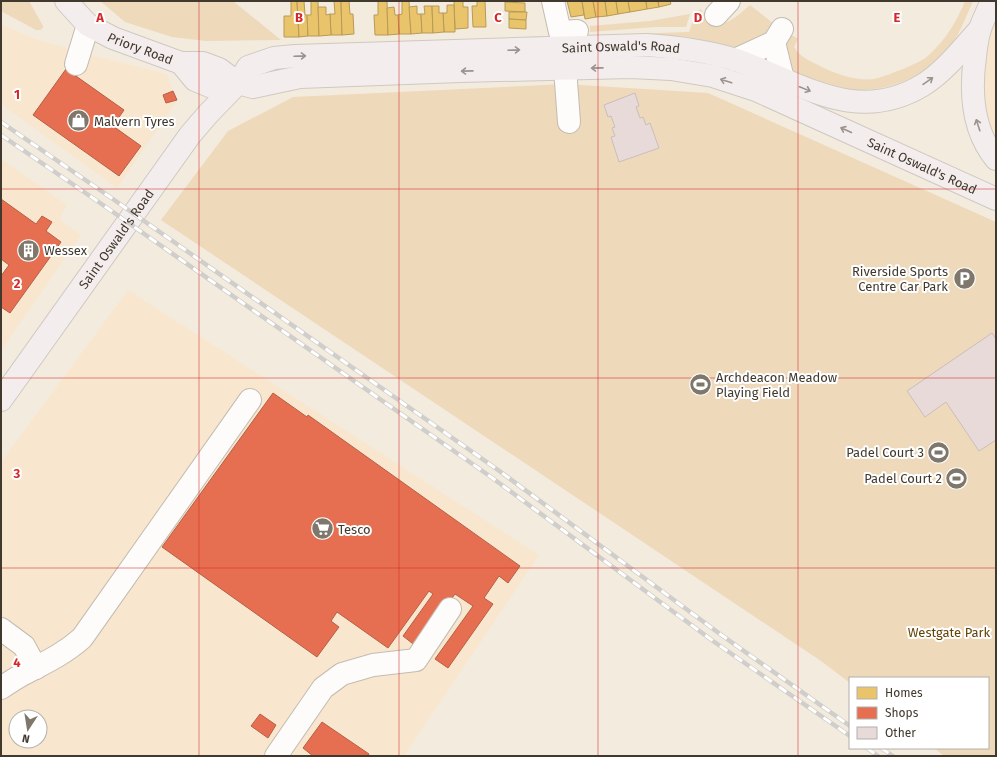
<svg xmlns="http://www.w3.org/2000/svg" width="997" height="757" font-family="'Fira Sans',sans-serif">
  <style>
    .built { fill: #f8e7ce; fill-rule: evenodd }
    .green { fill: #eed9bb }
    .homes { fill: #e9c46a; stroke: #b79a58 }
    .shops { fill: #e76f51; stroke: #b55f46 }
    .building { fill: #e8dad9; stroke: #c9bebc }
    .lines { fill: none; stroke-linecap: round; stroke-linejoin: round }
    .minor-casing { stroke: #c3bcb1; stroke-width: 24 }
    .major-casing { stroke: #cec9c1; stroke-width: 24 }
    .minor { stroke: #fdfcfa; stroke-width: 22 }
    .major { stroke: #f4edee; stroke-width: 22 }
    .rail-casing { stroke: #d0ceca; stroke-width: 4.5 }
    .rail { stroke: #fff; stroke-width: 3; stroke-dasharray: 9; stroke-linecap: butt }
    .oneway { stroke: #9a938e }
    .grid { fill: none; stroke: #d62828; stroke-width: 1; stroke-opacity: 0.55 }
    .labels { text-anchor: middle; stroke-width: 4; stroke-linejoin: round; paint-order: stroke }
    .street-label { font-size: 13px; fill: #41392e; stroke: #fff }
    .poi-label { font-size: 13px; fill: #41392e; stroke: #fff; text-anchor: start }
    .park-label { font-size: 13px; fill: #644305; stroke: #fff }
    .grid-label { font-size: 13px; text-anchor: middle; font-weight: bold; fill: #d62828; stroke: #fff; stroke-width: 4; stroke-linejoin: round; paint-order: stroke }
  </style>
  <rect width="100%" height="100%" fill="#f3ebde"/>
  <g class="built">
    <polygon points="996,1 996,159 974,113"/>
    <polygon points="1,24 33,38 95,56 167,74 173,91 163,95 166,103 177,100 177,101 117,188 1,104"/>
    <polygon points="1,159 67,205 59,219 81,235 1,350"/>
    <path d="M128,290L539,555L404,756H1V462ZM16,717H40V741H16Z"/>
  </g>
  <g class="green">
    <polygon points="1,1 29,1 43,26 43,28 40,30 36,30 1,11"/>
    <polygon points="100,1 233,1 281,40 206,41 172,37 125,22"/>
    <path d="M965,1H973C966,16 961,32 951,45C922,83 873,98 828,86C815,83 802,77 790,72L780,49L785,31L798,39L794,47C800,58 813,62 824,68C838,75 858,81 874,79C884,77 894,72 903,69C912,65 923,61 930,54C946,39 957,21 965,1Z"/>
    <path d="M750,5L778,27L739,53L492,39L543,36V37L689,32L696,12L701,9C703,13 705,18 708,20C724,31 739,14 750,5Z"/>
    <polygon points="690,14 686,27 655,27 590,32 590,26 650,21"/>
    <polygon points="565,84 708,93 996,222 996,756 944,756 934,748 988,748 988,678 850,678 850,683 821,661 161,220 228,131 293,97"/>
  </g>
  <g class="homes">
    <polygon points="291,1 297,1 299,37 284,37 284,16 291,16"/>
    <polygon points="297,1 304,1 305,15 307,15 308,36 299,37"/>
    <polygon points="311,1 318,1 319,36 308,36 307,15 311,15"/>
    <polygon points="334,1 341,1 342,35 331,35 330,14 335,14"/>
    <polygon points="341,1 349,1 350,14 353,14 354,34 342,35"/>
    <polygon points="378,1 387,1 388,35 375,35 374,15 378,15"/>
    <polygon points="402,1 409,1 411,34 399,34 398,15 402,14"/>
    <polygon points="454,1 463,1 463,7 468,7 468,28 455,29"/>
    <polygon points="477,1 485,1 486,27 473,27 472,6 477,6"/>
    <polygon points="567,1 582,1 584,15 571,17"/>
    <polygon points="582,1 593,1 596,17 585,19"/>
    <polygon points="593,1 605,1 607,16 596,17"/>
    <polygon points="605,1 616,1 618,14 607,16"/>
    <polygon points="616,1 628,1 630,12 618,14"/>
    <polygon points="628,1 646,1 647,9 630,12"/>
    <polygon points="646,1 658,1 659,7 647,9"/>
    <polygon points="658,1 670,1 671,4 659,7"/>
    <polygon points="505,2 525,3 525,12 505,11"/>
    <polygon points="447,5 454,5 455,32 444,32 443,13 447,13"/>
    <polygon points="417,6 417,14 421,14 422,33 411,34 409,7"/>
    <polygon points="424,6 432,6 433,33 422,33 421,14 425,14"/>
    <polygon points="432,6 439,6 439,13 443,13 444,32 433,33"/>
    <polygon points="318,7 326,7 326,15 330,14 331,35 319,36"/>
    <polygon points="394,7 395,15 398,15 399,34 388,35 387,8"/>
    <polygon points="509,12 527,12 526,20 509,19"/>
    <polygon points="509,19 526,20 526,29 509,28"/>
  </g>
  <g class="shops">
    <polygon points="66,69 124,110 113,126 141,146 119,176 33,115"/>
    <polygon points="173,91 177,100 166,103 163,95"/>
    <polygon points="1,199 36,224 42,216 52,222 46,231 61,242 10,313 1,307 1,276 9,265 1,259"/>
    <polygon points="273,393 307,417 308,415 520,566 508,583 499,576 484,598 493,604 448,668 435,659 473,606 455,594 417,647 403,636 433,594 429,591 388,648 337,612 331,621 339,627 317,657 162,547"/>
    <polygon points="260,714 276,725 268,738 251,726"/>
    <polygon points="322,722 369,754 368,756 313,756 303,748"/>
  </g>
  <g class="building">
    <polygon points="635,93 639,106 636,107 640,118 643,117 646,125 650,123 659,148 619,162 611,137 615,136 612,128 615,127 611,116 608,117 604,105"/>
    <polygon points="992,333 996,339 996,440 979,451 946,402 925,417 907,391"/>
  </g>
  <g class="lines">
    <defs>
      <g id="minor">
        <polyline points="553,1 560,32 577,31"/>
        <polyline points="716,15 729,1"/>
        <polyline points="774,42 783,79"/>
        <polyline points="735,60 774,42 782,29"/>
        <polyline points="76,64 88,25"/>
        <polyline points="565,68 569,122"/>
        <polyline points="1,629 24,646 36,668"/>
        <path d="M1,688C7,684 13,680 20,676C42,664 63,655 82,638L250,400"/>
        <polyline points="276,756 323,688 342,674 373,665 416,660 450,609"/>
      </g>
      <g id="major">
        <path id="s1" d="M66,1L88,25L113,38L181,63H203L219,69L238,83L253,87L300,77L460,71L631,67L671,69L713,76L756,90L996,199"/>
        <path d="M992,1C988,10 983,20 980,29C977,38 976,48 975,57C970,93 972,130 996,159"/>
        <polyline points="181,63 195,80 212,87 238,83"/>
        <path id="s2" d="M1,400L190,135L208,114L238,83L248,67L274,58L295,56L646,45C676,47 707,51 736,60C800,82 855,126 923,85C945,71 962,49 979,30"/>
      </g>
    </defs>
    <use href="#minor" class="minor-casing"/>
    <use href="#major" class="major-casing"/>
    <use href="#minor" class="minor"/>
    <use href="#major" class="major"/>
    <defs>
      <g id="rail">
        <polyline points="1,122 110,197 498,470 720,634 850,726"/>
        <polyline points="1,135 103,205 491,477 713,641 850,736"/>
        <polyline points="867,748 878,756"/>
        <polyline points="881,748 893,756"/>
      </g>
    </defs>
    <use href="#rail" class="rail-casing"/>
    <use href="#rail" class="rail"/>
  </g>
  <defs><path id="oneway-shaft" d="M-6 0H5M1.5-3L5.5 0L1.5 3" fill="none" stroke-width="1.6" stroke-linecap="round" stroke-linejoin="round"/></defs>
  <g class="oneway">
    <use href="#oneway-shaft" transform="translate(514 50) rotate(-2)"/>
    <use href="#oneway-shaft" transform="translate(300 56) rotate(-2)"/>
    <use href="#oneway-shaft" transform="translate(597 68) rotate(179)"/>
    <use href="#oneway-shaft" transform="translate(467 71) rotate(179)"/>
    <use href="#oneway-shaft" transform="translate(726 81) rotate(-162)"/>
    <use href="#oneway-shaft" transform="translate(928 81) rotate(-35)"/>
    <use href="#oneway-shaft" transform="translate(805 89) rotate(22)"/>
    <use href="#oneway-shaft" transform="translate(978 125) rotate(-108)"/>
    <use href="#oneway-shaft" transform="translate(846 130) rotate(-156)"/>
  </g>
  <path class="grid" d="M199,1V756M399,1V756M598,1V756M798,1V756M1,189H996M1,378H996M1,568H996"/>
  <defs>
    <symbol id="shop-disc" viewBox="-11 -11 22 22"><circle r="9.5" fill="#7f776c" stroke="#fff"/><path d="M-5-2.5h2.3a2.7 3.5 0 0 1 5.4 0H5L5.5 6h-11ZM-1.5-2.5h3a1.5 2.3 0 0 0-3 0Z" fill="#fff"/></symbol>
    <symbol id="building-disc" viewBox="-11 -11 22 22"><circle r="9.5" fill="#7f776c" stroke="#fff"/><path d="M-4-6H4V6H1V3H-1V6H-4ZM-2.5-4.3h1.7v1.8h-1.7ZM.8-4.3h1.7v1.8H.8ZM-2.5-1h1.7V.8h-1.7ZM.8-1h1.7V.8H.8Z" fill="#fff"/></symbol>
    <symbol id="parking-disc" viewBox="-11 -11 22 22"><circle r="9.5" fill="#7f776c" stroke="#fff"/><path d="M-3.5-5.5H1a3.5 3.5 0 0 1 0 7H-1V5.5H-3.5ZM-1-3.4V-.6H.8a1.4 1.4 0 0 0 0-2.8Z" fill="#fff"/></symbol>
    <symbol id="stadium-disc" viewBox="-11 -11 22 22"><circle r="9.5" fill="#7f776c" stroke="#fff"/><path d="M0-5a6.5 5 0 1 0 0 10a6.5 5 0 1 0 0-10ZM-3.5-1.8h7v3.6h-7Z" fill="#fff"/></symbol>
    <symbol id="supermarket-disc" viewBox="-11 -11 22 22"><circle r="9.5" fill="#7f776c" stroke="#fff"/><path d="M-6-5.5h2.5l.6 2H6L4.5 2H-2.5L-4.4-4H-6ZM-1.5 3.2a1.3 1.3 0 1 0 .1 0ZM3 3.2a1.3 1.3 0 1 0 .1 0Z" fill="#fff"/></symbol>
  </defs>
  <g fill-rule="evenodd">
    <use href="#shop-disc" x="66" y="108" width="25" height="25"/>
    <use href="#building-disc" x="16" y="238" width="25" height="25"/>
    <use href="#parking-disc" x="952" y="266" width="25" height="25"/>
    <use href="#stadium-disc" x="688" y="372" width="25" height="25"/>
    <use href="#stadium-disc" x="926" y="440" width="25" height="25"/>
    <use href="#stadium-disc" x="944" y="466" width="25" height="25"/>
    <use href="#supermarket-disc" x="310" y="516" width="25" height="25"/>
  </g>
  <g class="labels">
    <g class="street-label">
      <text dy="5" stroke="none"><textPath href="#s1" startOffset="90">Priory Road</textPath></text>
      <text dy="5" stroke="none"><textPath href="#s2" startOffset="790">Saint Oswald's Road</textPath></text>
      <text dy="5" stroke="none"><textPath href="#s1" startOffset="901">Saint Oswald's Road</textPath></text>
      <text dy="5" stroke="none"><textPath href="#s2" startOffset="198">Saint Oswald's Road</textPath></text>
    </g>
    <g class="poi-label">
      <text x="94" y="126">Malvern Tyres</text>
      <text x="44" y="255">Wessex</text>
      <text x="948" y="276" text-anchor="end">Riverside Sports<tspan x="948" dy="15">Centre Car Park</tspan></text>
      <text x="716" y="382">Archdeacon Meadow<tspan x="716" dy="15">Playing Field</tspan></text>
      <text x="924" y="457" text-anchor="end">Padel Court 3</text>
      <text x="942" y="483" text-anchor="end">Padel Court 2</text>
      <text x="338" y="534">Tesco</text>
    </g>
    <g class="park-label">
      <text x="949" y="637">Westgate Park</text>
    </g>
  </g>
  <g class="grid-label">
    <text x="100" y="22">A</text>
    <text x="299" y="22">B</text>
    <text x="498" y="22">C</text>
    <text x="698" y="22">D</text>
    <text x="897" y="22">E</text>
    <text x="17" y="99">1</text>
    <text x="17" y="288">2</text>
    <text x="17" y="478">3</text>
    <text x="17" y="667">4</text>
  </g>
  <rect width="997" height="757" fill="none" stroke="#41392e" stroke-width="4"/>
  <rect x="849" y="677" width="140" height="72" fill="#ffffff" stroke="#b3b0ab"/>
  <rect x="857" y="687" width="20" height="12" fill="#e9c46a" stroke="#b3b0ab"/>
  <text x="885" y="697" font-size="12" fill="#41392e">Homes</text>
  <rect x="857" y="707" width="20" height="12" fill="#e76f51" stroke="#b3b0ab"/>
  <text x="885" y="717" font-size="12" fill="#41392e">Shops</text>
  <rect x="857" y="727" width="20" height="12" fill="#e8dad9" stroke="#b3b0ab"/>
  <text x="885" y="737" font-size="12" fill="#41392e">Other</text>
  <g transform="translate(28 729) rotate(192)"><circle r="19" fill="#ffffff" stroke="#b3b0ab"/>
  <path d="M0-3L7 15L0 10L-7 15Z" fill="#7f776c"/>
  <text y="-6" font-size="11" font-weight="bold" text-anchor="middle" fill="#41392e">N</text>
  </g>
</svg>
